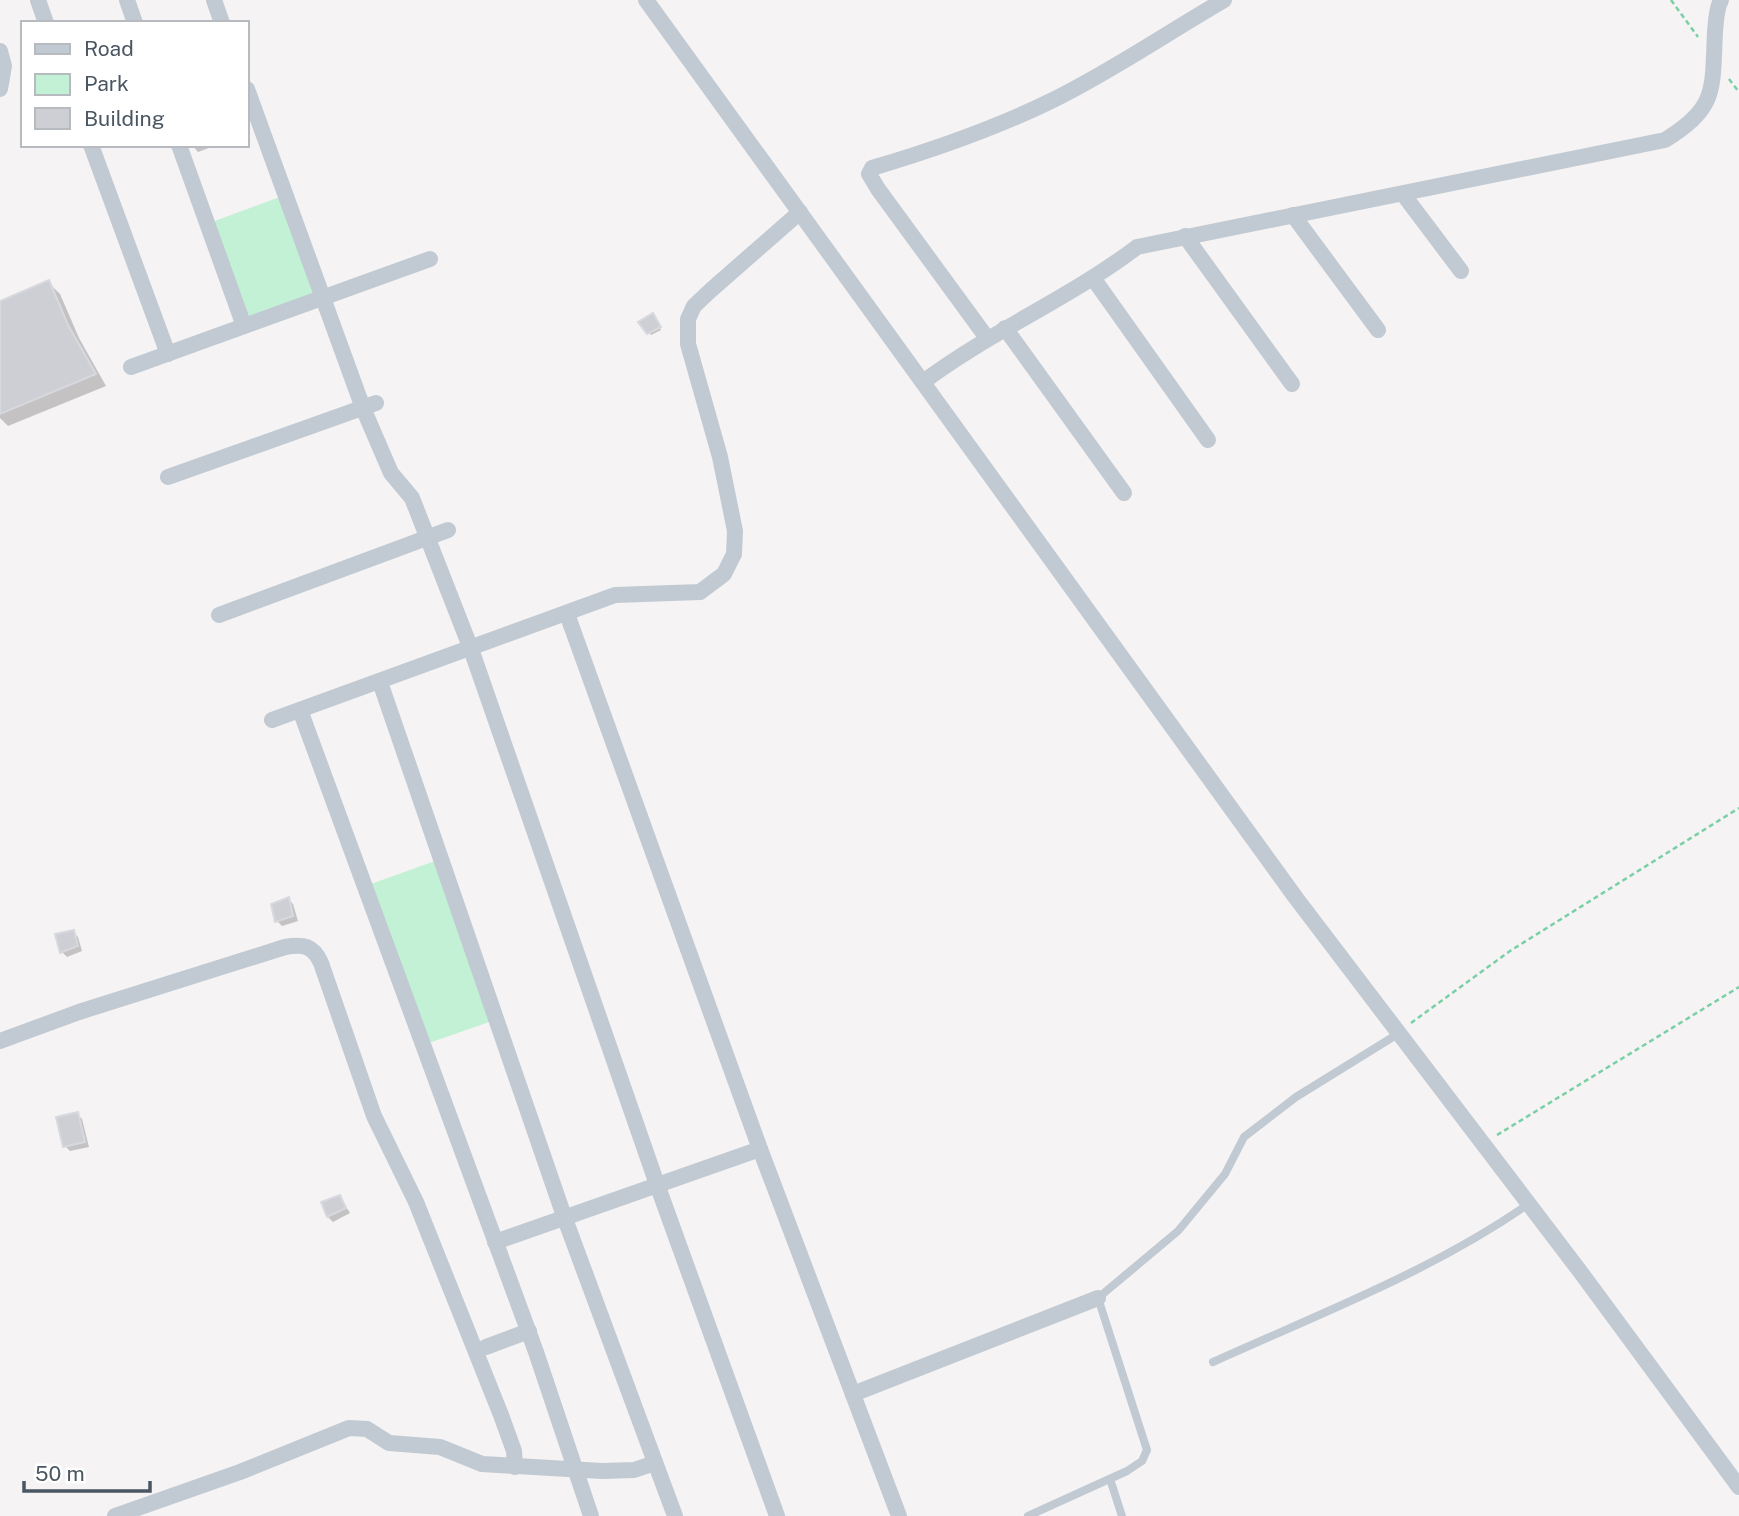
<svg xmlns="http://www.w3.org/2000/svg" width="1739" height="1516" font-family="'Public Sans',sans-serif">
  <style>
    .green { fill: #c3f1d5 }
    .shadow { fill: #0003 }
    .building { fill: #cdcfd5; stroke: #d7d9de; stroke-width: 2 }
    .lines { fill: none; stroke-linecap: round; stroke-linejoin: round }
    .path { stroke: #7ad0a6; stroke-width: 2.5; stroke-dasharray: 5 3.5; stroke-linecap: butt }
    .service { stroke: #c1cad2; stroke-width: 8 }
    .minor { stroke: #c1cad2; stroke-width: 16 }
  </style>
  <rect width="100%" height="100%" fill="#f5f3f3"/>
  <g class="green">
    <polygon points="280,197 316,293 248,317 212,222"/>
    <polygon points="435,861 492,1021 429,1043 371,884"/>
  </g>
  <g class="shadow">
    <polygon points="192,145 217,145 198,152"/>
    <polygon points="48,282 60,294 79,338 106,386 8,426 0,418 0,303"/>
    <polygon points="654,317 661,330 651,335 641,323"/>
    <polygon points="288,899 293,904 298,921 282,926 277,921"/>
    <polygon points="73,932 78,937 82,951 67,957 62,952 57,935"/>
    <polygon points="77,1114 82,1119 89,1147 70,1151 65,1146"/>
    <polygon points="340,1197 350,1213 333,1222 328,1217"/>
  </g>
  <g class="building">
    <polygon points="49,280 68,325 96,374 0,414 0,301"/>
    <polygon points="653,313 661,327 647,334 638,322"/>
    <polygon points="289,897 293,916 275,922 271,904"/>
    <polygon points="74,930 78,946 60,953 55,934"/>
    <polygon points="78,1112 85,1142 63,1147 56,1117"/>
    <polygon points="340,1195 346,1208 327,1217 321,1202"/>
  </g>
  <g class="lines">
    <g class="path">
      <polyline points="1671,0 1698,37"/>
      <polyline points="1729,79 1739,92"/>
      <polyline points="1411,1023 1510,951 1739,808"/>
      <polyline points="1497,1135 1739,987"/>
    </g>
    <g class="service">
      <path d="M1213,1362C1319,1314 1432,1271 1527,1205"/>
      <polyline points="1110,1479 1122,1516"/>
      <polyline points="1028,1516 1127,1471 1142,1461 1147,1450 1098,1298 1178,1231 1225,1174 1244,1137 1296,1097 1401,1032"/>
    </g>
    <g class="minor">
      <polyline points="38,0 46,23"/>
      <polyline points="127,0 135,23"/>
      <polyline points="214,0 222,23"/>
      <polyline points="646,0 1296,898 1579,1270 1739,1487"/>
      <polyline points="0,51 4,66 0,89"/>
      <polyline points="247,89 363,408 391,473 412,498 471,649 658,1187 777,1516"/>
      <polyline points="91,145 168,354"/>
      <polyline points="179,145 244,326"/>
      <polyline points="1403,194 1461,271"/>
      <polyline points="1293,215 1378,330"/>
      <polyline points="1185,236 1292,384"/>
      <polyline points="1093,278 1208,440"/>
      <polyline points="1005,328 1124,493"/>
      <path d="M987,338L878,189L869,174L872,168C933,150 996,128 1053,100C1112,71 1167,33 1224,0"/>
      <polyline points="131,367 430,259"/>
      <path d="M923,382C991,331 1070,298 1137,247L1665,140C1718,108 1712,89 1715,32C1716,22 1716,9 1721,0"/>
      <polyline points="168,477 376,403"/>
      <polyline points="567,614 760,1149 899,1516"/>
      <polyline points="219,615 448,530"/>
      <polyline points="380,682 565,1219 675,1516"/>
      <polyline points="300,710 536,1352 591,1516"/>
      <polyline points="272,720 615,595 700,592 724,574 734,554 735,531 720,457 688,344 688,319 694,306 711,290 800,212"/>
      <path d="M0,1041L79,1012L285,947C303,944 313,945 321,963L374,1116L416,1202L501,1415L514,1451L515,1467"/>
      <polyline points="495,1242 760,1149"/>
      <polyline points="486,1347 529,1331"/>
      <polyline points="853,1394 1098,1298"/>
      <polyline points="115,1516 240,1472 349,1428 367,1429 389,1443 440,1447 482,1464 602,1471 634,1470 655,1463"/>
    </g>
  </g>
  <rect x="21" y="21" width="228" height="126" fill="#ffffff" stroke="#b7bbc0" stroke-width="2"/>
  <rect x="35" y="44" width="35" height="10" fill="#c1cad2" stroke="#b7bbc0" stroke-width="2"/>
  <text x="84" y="56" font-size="21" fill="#4a5661">Road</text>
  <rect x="35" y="74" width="35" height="21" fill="#c3f1d5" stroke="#b7bbc0" stroke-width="2"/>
  <text x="84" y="91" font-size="21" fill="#4a5661">Park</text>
  <rect x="35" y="108" width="35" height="21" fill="#cdcfd5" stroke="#b7bbc0" stroke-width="2"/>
  <text x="84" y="126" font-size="21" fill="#4a5661">Building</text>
  <path d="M24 1481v10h126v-10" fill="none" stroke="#4a5661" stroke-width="3.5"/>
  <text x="35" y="1481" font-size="21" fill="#4a5661" stroke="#ffffff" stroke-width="5" paint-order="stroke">50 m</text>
</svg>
